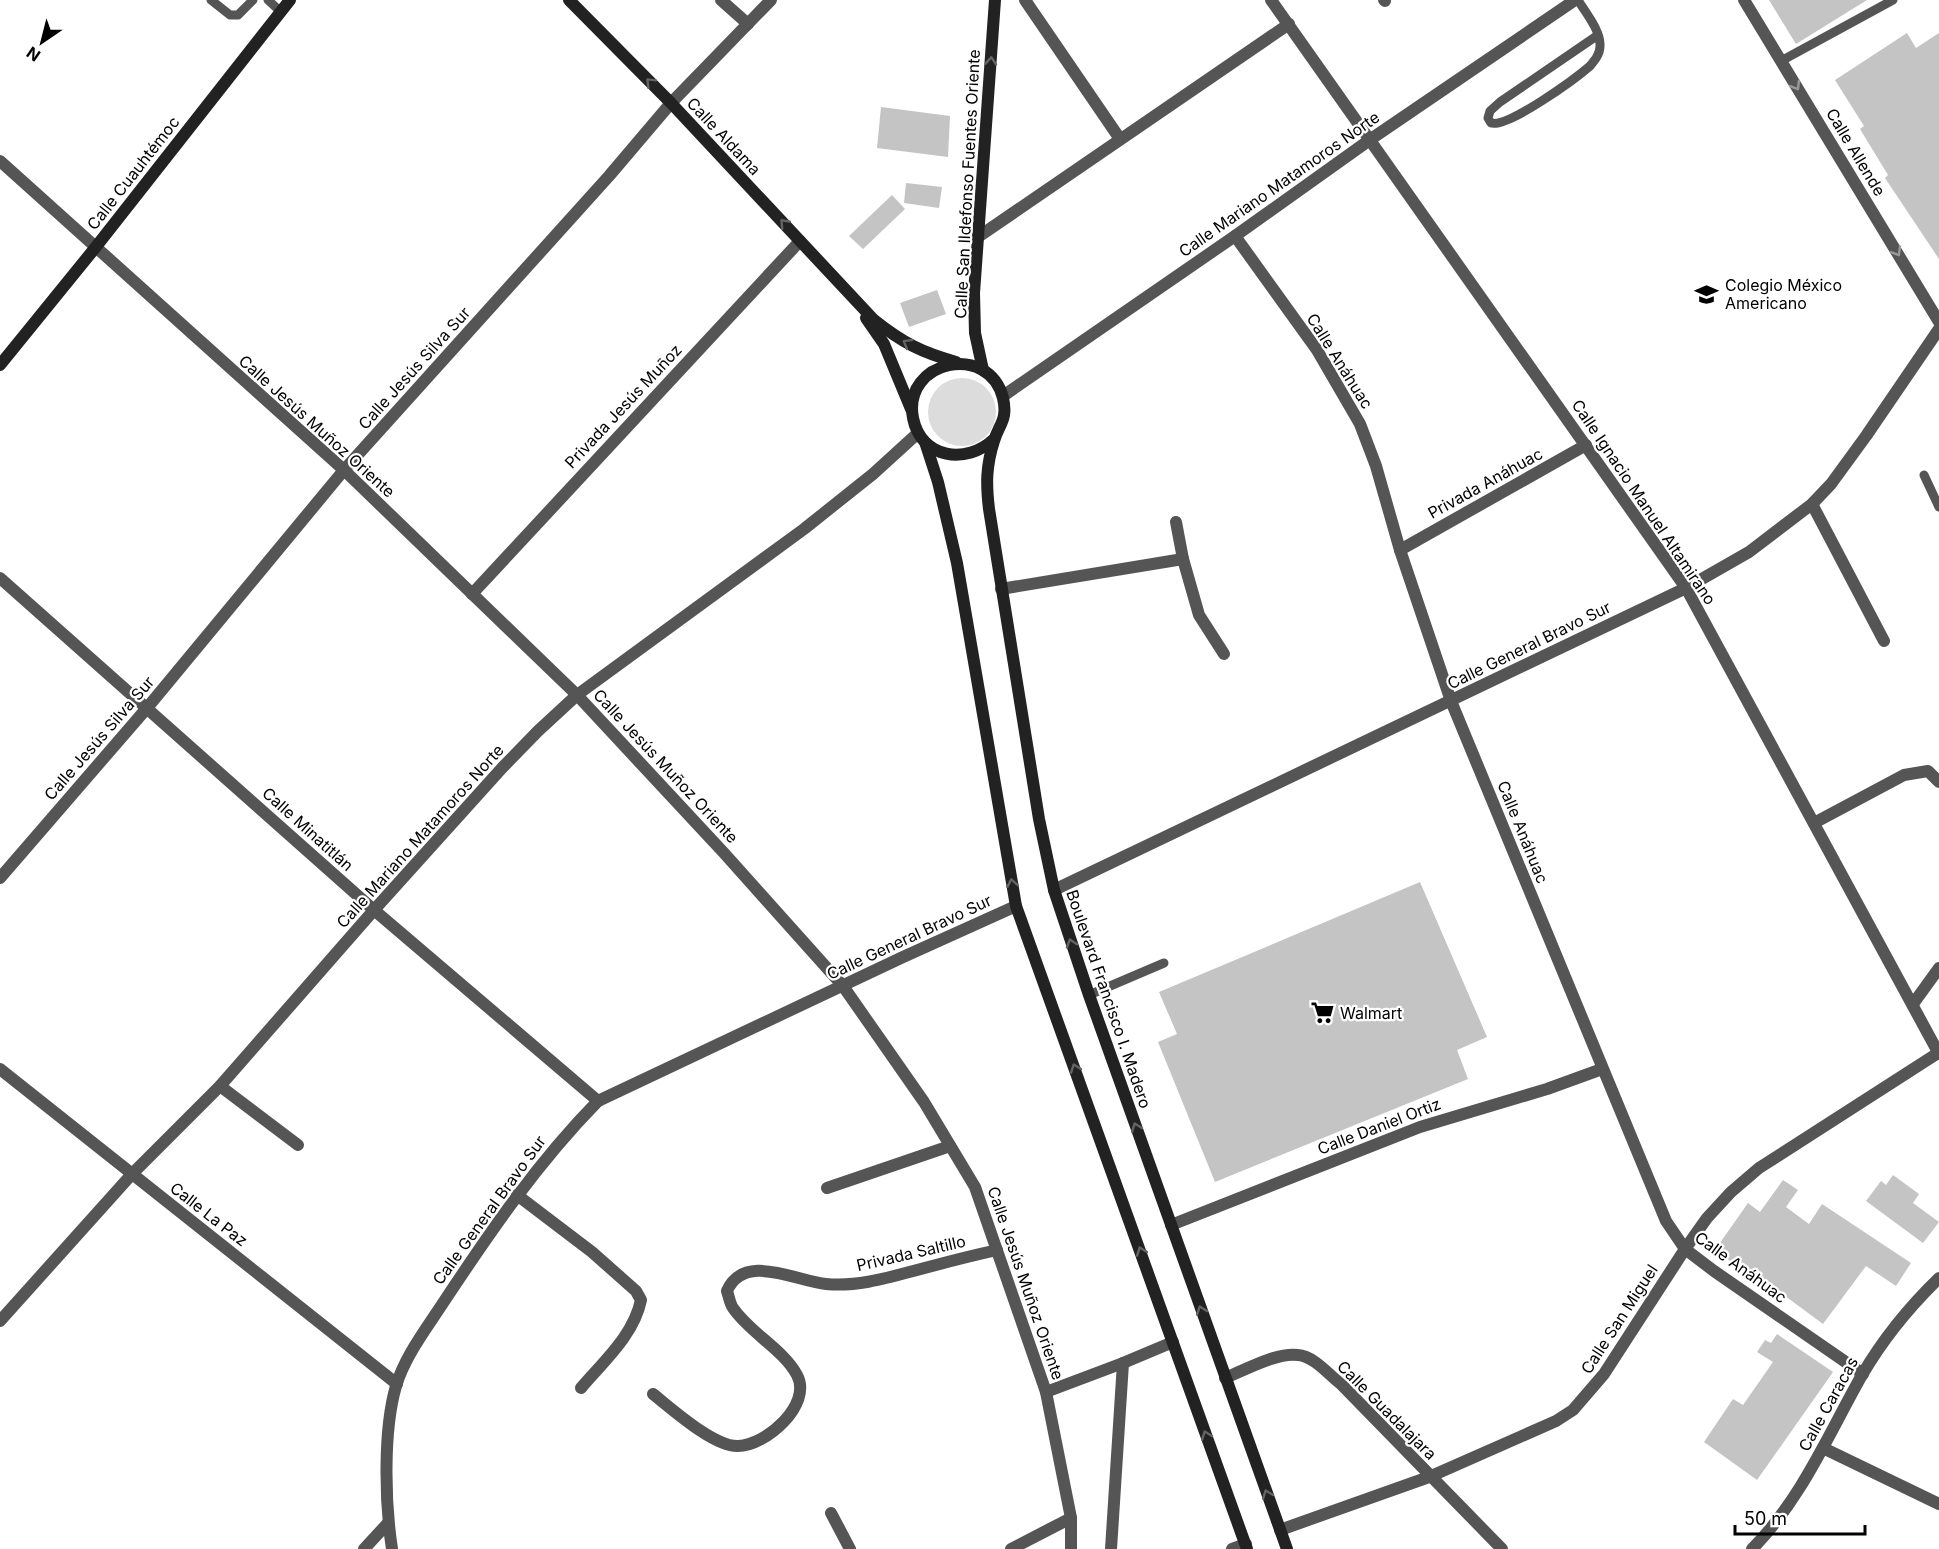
<svg xmlns="http://www.w3.org/2000/svg" width="1939" height="1549" font-family="Inter,sans-serif">
  <style>
    .green { fill: #dcdcdc }
    .building { fill: #c4c4c4 }
    .lines { fill: none; stroke-linecap: round; stroke-linejoin: round }
    .lane { stroke: #555; stroke-width: 9 }
    .street { stroke: #555; stroke-width: 12 }
    .secondary { stroke: #222; stroke-width: 12 }
    .oneway { stroke: #646464 }
    .oneway2 { stroke: #999 }
    .labels { text-anchor: middle; stroke-width: 4.5; stroke-linejoin: round; paint-order: stroke }
    .street-label { font-size: 16px; fill: #000; stroke: #fff }
    .poi-label { font-size: 16px; fill: #000; stroke: #fff; text-anchor: start }
  </style>
  <rect width="100%" height="100%" fill="#fff"/>
  <circle class="green" cx="962" cy="412" r="34"/>
  <g class="building">
    <polygon points="1769,0 1867,0 1796,44"/>
    <polygon points="1907,33 1916,48 1939,33 1939,259 1885,178 1888,175 1860,129 1864,126 1835,80"/>
    <polygon points="881,107 950,116 948,157 877,148"/>
    <polygon points="906,183 942,187 939,208 904,203"/>
    <polygon points="892,195 905,209 863,249 849,236"/>
    <polygon points="937,290 946,314 909,327 900,303"/>
    <polygon points="1420,882 1487,1037 1457,1050 1468,1079 1215,1182 1158,1042 1177,1034 1159,992"/>
    <polygon points="1893,1175 1919,1194 1913,1203 1939,1222 1923,1243 1866,1201 1881,1181 1886,1185"/>
    <polygon points="1783,1180 1798,1190 1786,1207 1809,1224 1822,1204 1911,1263 1896,1286 1866,1266 1823,1324 1773,1287 1771,1290 1715,1250 1748,1203 1760,1212"/>
    <polygon points="1777,1334 1833,1372 1757,1480 1704,1442 1733,1399 1743,1405 1773,1362 1757,1352 1765,1340 1771,1343"/>
  </g>
  <g class="lines">
    <g class="lane">
      <polyline points="211,0 230,15 238,15 253,0"/>
      <polyline points="268,0 281,12"/>
      <path d="M1578,0C1585,12 1601,31 1600,46C1600,54 1595,60 1590,66C1575,79 1508,128 1491,123L1488,118L1490,111L1500,102L1598,35"/>
      <polyline points="1781,61 1893,0"/>
      <polyline points="1924,475 1939,507"/>
      <polyline points="1089,995 1164,963"/>
    </g>
    <g class="street">
      <polyline points="721,0 748,24"/>
      <polyline points="1025,0 1120,139"/>
      <polyline points="1271,0 1686,588 1939,1054"/>
      <polyline points="1384,0 1385,1"/>
      <polyline points="1744,0 1939,322"/>
      <polyline points="0,161 344,470 577,695 724,853 843,986 924,1102 975,1187 1046,1392 1071,1518 1071,1549"/>
      <polyline points="1235,236 1317,350 1360,424 1376,466 1400,550 1451,701 1666,1221 1685,1249 1714,1271 1863,1374"/>
      <polyline points="978,237 1289,24"/>
      <polyline points="1003,396 1235,236 1371,139 1575,0"/>
      <polyline points="1812,504 1884,641"/>
      <polyline points="1176,522 1183,559 1199,615 1224,654"/>
      <polyline points="1400,550 1586,445"/>
      <polyline points="0,578 374,910 598,1101"/>
      <polyline points="1001,589 1183,559"/>
      <polyline points="472,594 800,241"/>
      <polyline points="1814,823 1904,775 1928,771 1939,782"/>
      <polyline points="0,878 147,708 344,470 609,176 671,103 771,0"/>
      <polyline points="1054,890 1686,588 1749,552 1812,504 1831,484 1866,436 1939,329"/>
      <polyline points="1913,1004 1939,968"/>
      <polyline points="0,1069 397,1384"/>
      <polyline points="220,1086 298,1145"/>
      <polyline points="827,1188 950,1146"/>
      <path d="M517,1195L592,1252L636,1291L641,1300C634,1335 603,1362 581,1388"/>
      <polyline points="1171,1225 1420,1127 1547,1089 1602,1069"/>
      <polyline points="0,1321 132,1174 220,1086 374,910 502,768 538,731 577,695 804,529 873,474 918,433"/>
      <path d="M1225,1378C1245,1370 1277,1352 1298,1355C1314,1356 1329,1375 1341,1384L1502,1549"/>
      <polyline points="1046,1392 1123,1363 1173,1342"/>
      <path d="M653,1394C672,1409 714,1447 738,1446C765,1446 813,1405 797,1375C783,1349 750,1333 733,1308C730,1304 729,1297 727,1291C744,1252 796,1281 826,1284C857,1287 887,1278 917,1270C943,1263 970,1256 997,1250"/>
      <polyline points="1823,1448 1939,1504"/>
      <polyline points="831,1513 850,1549"/>
      <polyline points="1280,1530 1429,1477 1556,1421 1573,1410 1604,1374 1685,1249 1707,1218 1731,1192 1759,1168 1938,1053"/>
      <polyline points="364,1549 388,1523"/>
      <path d="M392,1549C385,1503 383,1431 396,1386C405,1356 426,1329 443,1303C490,1232 538,1162 598,1101L903,957L1016,906"/>
      <polyline points="1011,1549 1071,1518"/>
      <polyline points="1111,1549 1123,1363"/>
      <polyline points="1232,1549 1246,1544"/>
      <path d="M1752,1549C1801,1500 1828,1435 1862,1375C1883,1339 1909,1307 1939,1278"/>
    </g>
    <g class="secondary">
      <path d="M569,0L671,103L874,320C903,343 921,352 956,362"/>
      <polyline points="866,318 884,344 911,409"/>
      <polyline points="0,365 95,248 290,0"/>
      <polyline points="983,370 975,333 974,293 995,0"/>
      <path d="M994,439C967,465 921,459 913,418C902,360 989,342 1003,398C1008,420 999,424 994,441C986,466 986,484 989,509L1039,819L1054,890L1089,995L1287,1549"/>
      <polyline points="925,442 938,482 957,563 1016,906 1247,1549"/>
    </g>
  </g>
  <defs><path id="oneway-chevron" d="M-2-3.5L2.5 0L-2 3.5" fill="none" stroke-width="1.6" stroke-linecap="round" stroke-linejoin="round" transform="scale(1.5)"/></defs>
  <g class="oneway">
    <use href="#oneway-chevron" transform="translate(991 61) rotate(-86)"/>
    <use href="#oneway-chevron" transform="translate(650 82) rotate(-135)"/>
    <use href="#oneway-chevron" transform="translate(784 223) rotate(-133)"/>
    <use href="#oneway-chevron" transform="translate(907 343) rotate(-150)"/>
    <use href="#oneway-chevron" transform="translate(1012 883) rotate(-100)"/>
    <use href="#oneway-chevron" transform="translate(1071 943) rotate(-108)"/>
    <use href="#oneway-chevron" transform="translate(1075 1068) rotate(-110)"/>
    <use href="#oneway-chevron" transform="translate(1136 1127) rotate(-110)"/>
    <use href="#oneway-chevron" transform="translate(1141 1251) rotate(-110)"/>
    <use href="#oneway-chevron" transform="translate(1201 1310) rotate(-110)"/>
    <use href="#oneway-chevron" transform="translate(1206 1435) rotate(-110)"/>
    <use href="#oneway-chevron" transform="translate(1267 1494) rotate(-110)"/>
  </g>
  <g class="oneway2">
    <use href="#oneway-chevron" transform="translate(1796 86) rotate(59)"/>
    <use href="#oneway-chevron" transform="translate(1897 252) rotate(59)"/>
  </g>
  <defs>
    <symbol id="university-bare" viewBox="-9 -9 18 18"><path d="M0-5L7-2L0 1L-7-2ZM-4 1L0 2.5L4 1V4Q0 6-4 4Z" fill="#000" stroke="#fff" stroke-width="2.5" paint-order="stroke"/></symbol>
    <symbol id="supermarket-bare" viewBox="-9 -9 18 18"><path d="M-6-5.5h2.5l.6 2H6L4.5 2H-2.5L-4.4-4H-6ZM-1.5 3.2a1.3 1.3 0 1 0 .1 0ZM3 3.2a1.3 1.3 0 1 0 .1 0Z" fill="#000" stroke="#fff" stroke-width="2.5" paint-order="stroke"/></symbol>
  </defs>
  <g fill-rule="evenodd">
    <use href="#university-bare" x="1690" y="278" width="33" height="33"/>
    <use href="#supermarket-bare" x="1306" y="996" width="33" height="33"/>
  </g>
  <g class="labels">
    <g class="street-label">
      <text transform="translate(724 136) rotate(47)" y="6">Calle Aldama</text>
      <text transform="translate(1856 152) rotate(59)" y="6">Calle Allende</text>
      <text transform="translate(133 173) rotate(-52)" y="6">Calle Cuauhtémoc</text>
      <text transform="translate(967 184) rotate(-87)" y="6">Calle San Ildefonso Fuentes Oriente</text>
      <text transform="translate(1279 184) rotate(-35)" y="6">Calle Mariano Matamoros Norte</text>
      <text transform="translate(1340 361) rotate(58)" y="6">Calle Anáhuac</text>
      <text transform="translate(414 368) rotate(-48)" y="6">Calle Jesús Silva Sur</text>
      <text transform="translate(623 406) rotate(-47)" y="6">Privada Jesús Muñoz</text>
      <text transform="translate(317 426) rotate(42)" y="6">Calle Jesús Muñoz Oriente</text>
      <text transform="translate(1485 483) rotate(-29)" y="6">Privada Anáhuac</text>
      <text transform="translate(1644 502) rotate(56)" y="6">Calle Ignacio Manuel Altamirano</text>
      <text transform="translate(1529 645) rotate(-26)" y="6">Calle General Bravo Sur</text>
      <text transform="translate(99 738) rotate(-49)" y="6">Calle Jesús Silva Sur</text>
      <text transform="translate(666 766) rotate(47)" y="6">Calle Jesús Muñoz Oriente</text>
      <text transform="translate(308 829) rotate(42)" y="6">Calle Minatitlán</text>
      <text transform="translate(1523 832) rotate(68)" y="6">Calle Anáhuac</text>
      <text transform="translate(420 836) rotate(-48)" y="6">Calle Mariano Matamoros Norte</text>
      <text transform="translate(909 937) rotate(-25)" y="6">Calle General Bravo Sur</text>
      <text transform="translate(1109 999) rotate(71)" y="6">Boulevard Francisco I. Madero</text>
      <text transform="translate(1379 1126) rotate(-21)" y="6">Calle Daniel Ortiz</text>
      <text transform="translate(489 1210) rotate(-54)" y="6">Calle General Bravo Sur</text>
      <text transform="translate(209 1214) rotate(38)" y="6">Calle La Paz</text>
      <text transform="translate(911 1253) rotate(-13)" y="6">Privada Saltillo</text>
      <text transform="translate(1741 1267) rotate(36)" y="6">Calle Anáhuac</text>
      <text transform="translate(1026 1283) rotate(71)" y="6">Calle Jesús Muñoz Oriente</text>
      <text transform="translate(1619 1319) rotate(-57)" y="6">Calle San Miguel</text>
      <text transform="translate(1828 1404) rotate(-61)" y="6">Calle Caracas</text>
      <text transform="translate(1387 1410) rotate(45)" y="6">Calle Guadalajara</text>
    </g>
    <g class="poi-label">
      <text x="1725" y="291">Colegio México<tspan x="1725" dy="18">Americano</tspan></text>
      <text x="1340" y="1019">Walmart</text>
    </g>
  </g>
  <g transform="translate(42 42) rotate(215)" stroke="#ffffff" stroke-width="4.5" paint-order="stroke">
  <path d="M0-4.5L10 22L0 15L-10 22Z" fill="#000000"/>
  <text y="-9" font-size="16" font-weight="bold" text-anchor="middle" fill="#000000">N</text>
  </g>
  <path d="M1735 1525v9h130v-9" fill="none" stroke="#000000" stroke-width="3"/>
  <text x="1744" y="1525" font-size="18" fill="#000000" stroke="#ffffff" stroke-width="4.5" paint-order="stroke">50 m</text>
</svg>
